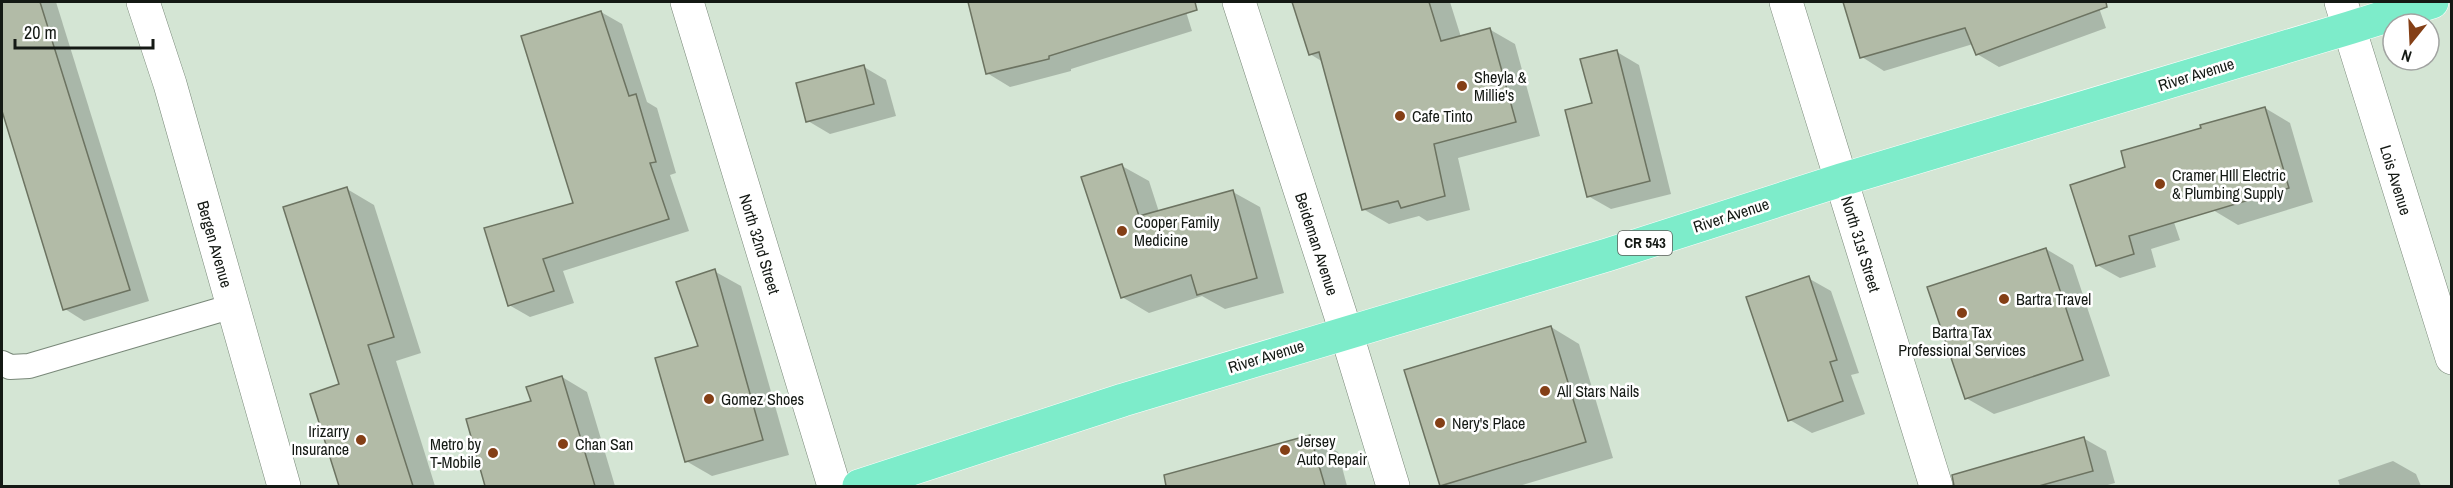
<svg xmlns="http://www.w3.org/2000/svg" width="2453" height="488" font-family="'Archivo Narrow',sans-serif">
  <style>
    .shadow { fill: #0003 }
    .building { fill: #b2bba7; stroke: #6c7361; stroke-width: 1.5 }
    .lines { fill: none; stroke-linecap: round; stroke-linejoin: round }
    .service-casing { stroke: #798879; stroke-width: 26 }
    .minor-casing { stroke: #798879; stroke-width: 34 }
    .primary-casing { stroke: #fff; stroke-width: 34 }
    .service { stroke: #fff; stroke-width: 24 }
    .minor { stroke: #fff; stroke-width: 33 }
    .primary { stroke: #7decca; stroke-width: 33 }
    .poi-dot { fill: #843f16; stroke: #fff; stroke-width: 2 }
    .labels { text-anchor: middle; stroke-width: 5; stroke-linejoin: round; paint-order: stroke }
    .shield { fill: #fff; stroke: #5a5e5a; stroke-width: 1.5 }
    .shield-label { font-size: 15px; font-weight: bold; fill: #141914 }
    .street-label { font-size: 16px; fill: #141914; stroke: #fff }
    .poi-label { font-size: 16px; fill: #141914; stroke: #fff; text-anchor: start }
  </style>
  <rect width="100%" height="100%" fill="#d4e5d4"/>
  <g class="shadow">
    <polygon points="2,2 56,2 149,301 84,321 65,309 2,107"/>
    <polygon points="970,2 1054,2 1056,8 1077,2 1183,2 1192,31 1071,69 1071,71 1010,87 987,73"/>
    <polygon points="1294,2 1450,2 1461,37 1489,29 1515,44 1540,136 1458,158 1470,210 1427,221 1419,216 1389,224 1363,209 1323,62 1310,54"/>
    <polygon points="1844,2 1911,2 1911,3 1916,2 2097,2 2106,28 1999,67 1977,54 1973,44 1884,71 1862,57"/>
    <polygon points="601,12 622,24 647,102 657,108 676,173 670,175 689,231 563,271 574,303 530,317 509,305 575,204"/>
    <polygon points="1617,52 1639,65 1671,194 1611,209 1588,196 1593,105"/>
    <polygon points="864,67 886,80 896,116 830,134 808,121"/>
    <polygon points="2265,108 2290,123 2313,202 2238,225 2213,210"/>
    <polygon points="1122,166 1149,181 1159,212 1233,192 1260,207 1284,293 1225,309 1202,296 1149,313 1122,297"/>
    <polygon points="2159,178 2180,240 2151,249 2156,267 2120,278 2097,265"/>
    <polygon points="347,189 374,205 421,353 396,361 435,486 340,486 311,395 341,385"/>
    <polygon points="2046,249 2073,265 2110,376 1994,414 1966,398"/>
    <polygon points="714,271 741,286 789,455 712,476 686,461 699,347"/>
    <polygon points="1808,278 1831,291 1859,373 1851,375 1865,414 1812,433 1790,420"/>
    <polygon points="1551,327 1579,344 1613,458 1519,486 1441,486"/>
    <polygon points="562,377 587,392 615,486 487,486 468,420 533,402"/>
    <polygon points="1310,436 1338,452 1347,486 1211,486 1205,466"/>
    <polygon points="2083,438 2106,451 2115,483 2104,486 1996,486 1990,466"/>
    <polygon points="2393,461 2416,474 2421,486 2340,486 2338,480"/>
  </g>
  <g class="building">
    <polygon points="2,2 40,2 130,290 63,310 2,111"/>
    <polygon points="968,2 1195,2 1197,10 1049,56 1049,59 986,74"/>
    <polygon points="1292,2 1429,2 1441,41 1490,28 1516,122 1434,144 1445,196 1401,208 1398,201 1362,210 1319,52 1309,55"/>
    <polygon points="1843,2 2106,2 2107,7 1976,55 1965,28 1860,58"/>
    <polygon points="601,11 629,96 636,94 656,162 650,163 669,219 543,259 554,291 508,306 484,228 573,203 521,36"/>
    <polygon points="1617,50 1650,181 1587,197 1565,110 1592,103 1580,59"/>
    <polygon points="864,65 874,104 806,122 796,83"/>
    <polygon points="2265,107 2289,188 2129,236 2134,254 2096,266 2070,185 2125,167 2121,151 2201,128 2200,125"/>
    <polygon points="1122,164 1139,216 1233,190 1257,278 1197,295 1191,275 1121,298 1081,177"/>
    <polygon points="347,187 394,337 368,345 413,486 339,486 310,394 339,384 283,207"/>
    <polygon points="2046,248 2083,360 1965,399 1927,287"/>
    <polygon points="715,269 763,440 685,462 655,358 698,346 676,282"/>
    <polygon points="1809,276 1837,360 1830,362 1843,401 1788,421 1746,297"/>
    <polygon points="1551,326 1586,442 1440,486 1404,370"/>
    <polygon points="562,376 595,486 485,486 466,419 531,401 526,387"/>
    <polygon points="1310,435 1325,486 1166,486 1164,475"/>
    <polygon points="2084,437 2093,471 2039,486 1954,486 1952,475"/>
  </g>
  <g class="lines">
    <defs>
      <polyline id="service" points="2,363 10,367 29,366 233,306"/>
      <g id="minor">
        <polyline points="143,2 170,84 284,486"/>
        <polyline points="687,2 834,486"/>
        <polyline points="1239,2 1346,332 1393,486"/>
        <polyline points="1786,2 1936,486"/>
        <polyline points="2341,2 2452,358"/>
      </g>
      <polyline id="primary" points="859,486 1123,400 1607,255 1841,180 2349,28 2432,2"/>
    </defs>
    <use href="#service" class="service-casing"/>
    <use href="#minor" class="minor-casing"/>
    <use href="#primary" class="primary-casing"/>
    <use href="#service" class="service"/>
    <use href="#minor" class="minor"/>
    <use href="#primary" class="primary"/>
  </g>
  <g class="poi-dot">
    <circle cx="1462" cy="86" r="6"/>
    <circle cx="1400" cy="116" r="6"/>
    <circle cx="2160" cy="184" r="6"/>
    <circle cx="1122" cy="231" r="6"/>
    <circle cx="2004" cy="299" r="6"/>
    <circle cx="1962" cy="313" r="6"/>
    <circle cx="1545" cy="391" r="6"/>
    <circle cx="709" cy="399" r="6"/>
    <circle cx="1440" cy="423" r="6"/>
    <circle cx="361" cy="440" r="6"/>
    <circle cx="563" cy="444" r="6"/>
    <circle cx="1285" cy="450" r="6"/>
    <circle cx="493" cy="453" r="6"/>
  </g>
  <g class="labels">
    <rect class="shield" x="1618" y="231" width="54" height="24" rx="4.5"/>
    <g class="shield-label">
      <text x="1645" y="248">CR 543</text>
    </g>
    <g class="street-label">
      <text transform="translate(2196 74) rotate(-17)" y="6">River Avenue</text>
      <text transform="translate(2396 180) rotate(73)" y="6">Lois Avenue</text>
      <text transform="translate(1731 215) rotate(-18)" y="6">River Avenue</text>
      <text transform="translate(215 244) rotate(74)" y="6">Bergen Avenue</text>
      <text transform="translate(760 244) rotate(73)" y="6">North 32nd Street</text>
      <text transform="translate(1317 244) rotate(72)" y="6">Beideman Avenue</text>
      <text transform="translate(1861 244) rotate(73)" y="6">North 31st Street</text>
      <text transform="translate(1266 356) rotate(-17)" y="6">River Avenue</text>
    </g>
    <g class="poi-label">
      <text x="1474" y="83">Sheyla &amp;<tspan x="1474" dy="18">Millie's</tspan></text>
      <text x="1412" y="122">Cafe Tinto</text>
      <text x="2172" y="181">Cramer HIll Electric<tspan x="2172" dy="18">&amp; Plumbing Supply</tspan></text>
      <text x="1134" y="228">Cooper Family<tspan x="1134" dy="18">Medicine</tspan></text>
      <text x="2016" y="305">Bartra Travel</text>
      <text x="1962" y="338" text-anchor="middle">Bartra Tax<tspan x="1962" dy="18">Professional Services</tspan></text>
      <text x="1557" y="397">All Stars Nails</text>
      <text x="721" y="405">Gomez Shoes</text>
      <text x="1452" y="429">Nery's Place</text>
      <text x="349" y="437" text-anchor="end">Irizarry<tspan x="349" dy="18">Insurance</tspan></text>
      <text x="1297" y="447">Jersey<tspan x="1297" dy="18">Auto Repair</tspan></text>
      <text x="481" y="450" text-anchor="end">Metro by<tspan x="481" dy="18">T-Mobile</tspan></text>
      <text x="575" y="450">Chan San</text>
    </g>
  </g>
  <rect width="2453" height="488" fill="none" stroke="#141914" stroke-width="6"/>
  <g transform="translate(2411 42) rotate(198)"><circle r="28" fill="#ffffff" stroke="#a1a3a1" stroke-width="1.5"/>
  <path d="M0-4.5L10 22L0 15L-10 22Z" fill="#843f16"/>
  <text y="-9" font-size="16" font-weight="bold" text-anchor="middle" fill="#141914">N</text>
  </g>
  <path d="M15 39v9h138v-9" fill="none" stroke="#141914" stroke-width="3"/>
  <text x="24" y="39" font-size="18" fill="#141914" stroke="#ffffff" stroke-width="4.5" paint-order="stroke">20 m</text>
</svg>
